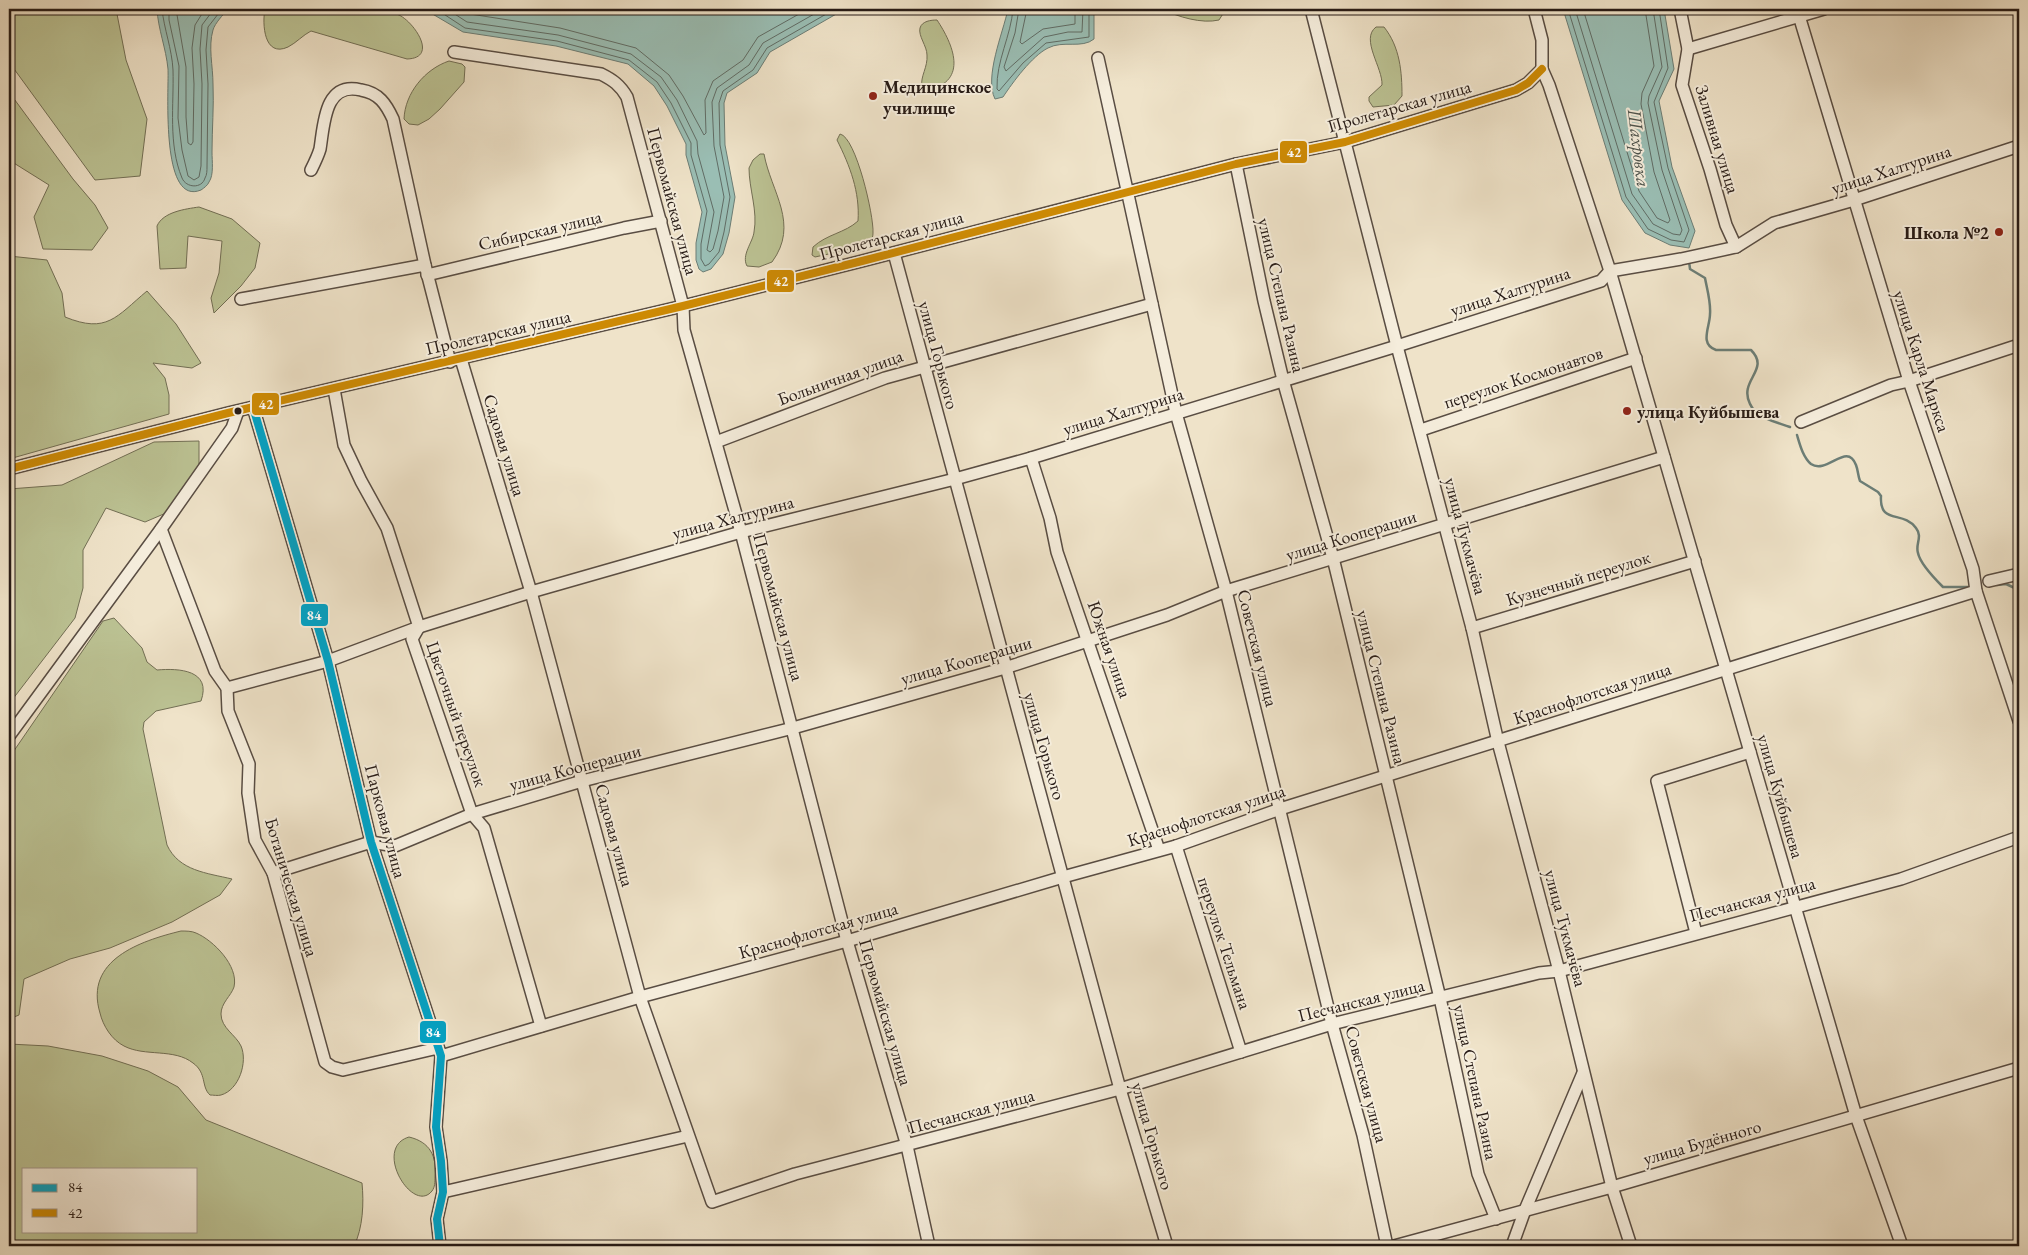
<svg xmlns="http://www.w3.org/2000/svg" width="2028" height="1255" font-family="'EB Garamond',serif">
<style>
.green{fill:#bcc394;stroke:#726f55;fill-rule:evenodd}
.water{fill:#9abeb4;stroke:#6c7d75}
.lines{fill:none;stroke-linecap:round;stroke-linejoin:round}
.shore{stroke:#606c65;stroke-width:1}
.stream{stroke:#6c7d75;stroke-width:2.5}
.minor-casing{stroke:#594d43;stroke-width:14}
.minor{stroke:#f5eddc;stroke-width:11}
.bus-1-casing{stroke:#f5eddc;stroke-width:11}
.bus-2-casing{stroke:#f5eddc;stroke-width:11}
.bus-1{stroke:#02a2c5;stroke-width:8}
.bus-2{stroke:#cd8a04;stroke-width:8}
.poi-dot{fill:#8f2418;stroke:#f5eddc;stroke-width:2}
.bus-dot{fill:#271b16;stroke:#f5eddc;stroke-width:2}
.labels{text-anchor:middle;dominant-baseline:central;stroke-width:4;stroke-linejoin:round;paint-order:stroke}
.poi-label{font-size:18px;font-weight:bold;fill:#271b16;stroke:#f5eddc;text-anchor:start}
.street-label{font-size:18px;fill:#271b16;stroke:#f5eddc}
.water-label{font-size:19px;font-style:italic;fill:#4f544d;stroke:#f5eddc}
.line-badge{stroke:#f5eddc;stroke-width:2}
.badge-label{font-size:14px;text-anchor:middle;font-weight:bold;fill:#fff}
</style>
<rect width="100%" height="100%" fill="#efe3c9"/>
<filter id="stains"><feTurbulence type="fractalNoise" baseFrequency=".004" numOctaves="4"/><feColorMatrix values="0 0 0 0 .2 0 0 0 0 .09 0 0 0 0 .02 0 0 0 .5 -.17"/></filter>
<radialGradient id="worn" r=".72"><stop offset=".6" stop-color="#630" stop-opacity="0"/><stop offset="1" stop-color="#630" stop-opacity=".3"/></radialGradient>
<g class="green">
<path d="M9 9H116L126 60 147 119 140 176 95 180 9 62Z"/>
<path d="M265 9C291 9 316 9 342 9 353 9 366 7 377 9 383 10 393 12 399 15 414 22 439 58 407 59L311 31C303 35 296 43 288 47 264 58 262 24 265 9Z"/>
<path d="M1162 9H1226L1219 20C1202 24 1178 17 1162 9Z"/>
<path d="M937 20C953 44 969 81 928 90L922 86C920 77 928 67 927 55 927 46 918 36 920 28 922 21 931 20 937 20Z"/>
<path d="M1376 27H1384C1400 47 1402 72 1402 96L1394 105 1373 107 1369 101V97L1382 85C1383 68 1360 39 1376 27Z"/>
<path d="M449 61 462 64 465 67 464 82 440 109 429 119 418 125 409 124 404 119C405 93 425 69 449 61Z"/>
<path d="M9 92 73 179 95 205 108 228 92 250 43 249 34 217 49 185 9 160Z"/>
<path d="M840 134C856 137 874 216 873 233 873 239 870 242 865 246L815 257 812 255 813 247C827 234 845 233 858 221 860 192 850 166 837 140Z"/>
<path d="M760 154H764C771 192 800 224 772 262L759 267 747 266C741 255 753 242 754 232 758 211 749 189 749 168L753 160Z"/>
<path d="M199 207 232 219 260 243 255 268 241 286 214 313 211 298 219 273 222 241 188 236 186 268 160 269 157 226C163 212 185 209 199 207Z"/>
<path d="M9 256 47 260 62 293 65 317C107 334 116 317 147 291L176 324 201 363 192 368 153 363 165 378 169 395V414L9 459Z"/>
<path d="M199 441V469L166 513 145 522 106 508 83 550V588L75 618 9 704V489L62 485 154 442Z"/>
<path d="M114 618 142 648 147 662 157 670C179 668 212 670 201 701L156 711 144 722 143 729 167 845C179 871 207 873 232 879L220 895 172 922 110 948 70 959 24 979 19 1015 9 1019V758L103 621Z"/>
<path d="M181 931C186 931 192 931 196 933 213 940 239 966 234 987 231 996 221 1003 221 1014 221 1028 236 1035 241 1046 248 1062 239 1090 221 1095 218 1096 213 1095 210 1095 201 1087 207 1073 193 1063 174 1048 145 1057 124 1046 112 1040 103 1026 100 1013 84 960 140 941 181 931Z"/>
<path d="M9 1044 48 1046 102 1056 148 1071 178 1087 206 1120 362 1183C364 1203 363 1228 354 1246H9ZM24 1169H196V1231H24Z"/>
<path d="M409 1137C430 1142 437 1156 435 1177 435 1182 435 1187 432 1191 413 1215 372 1148 409 1137Z"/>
</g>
<g class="water">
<path d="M157 9H228C223 15 215 23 213 30 208 47 213 66 213 84 214 106 212 129 212 152 212 161 214 175 209 182 208 185 204 188 201 190 160 207 169 89 168 69 166 48 158 29 157 9Z"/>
<path d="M424 9H845L770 52 757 73 727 93 724 103 725 145 735 197 729 233 723 254 711 269 703 272 699 269 696 260V243L702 212 686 155V144L667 106 654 86 628 64 556 46 463 32Z"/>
<path d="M1008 9H1094V39C1082 49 1063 40 1048 48 1032 56 1013 82 1003 97L995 99C984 77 1003 33 1008 9Z"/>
<path d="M1563 9H1664L1674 69 1659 101 1672 167 1695 231 1689 248 1670 245 1645 233 1622 200Z"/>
</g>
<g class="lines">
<g class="shore">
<path d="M162 9C164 29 172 49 173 70 174 105 168 144 182 178 186 188 202 189 205 178 207 175 207 170 207 167L208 84 206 50 208 27 222 9"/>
<path d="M169 9V20L179 66 178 118 182 150 188 176 194 180 199 177 201 166 202 84 200 49 202 25 214 9"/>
<path d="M176 9 186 67V117L188 143 191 145 193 142 194 84 192 48 195 25 205 9"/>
<path d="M436 9 465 28 557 41 629 60 657 82 671 103 691 143V155L707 211 701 244V259L705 266 709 264 719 252 724 232 730 197 720 145 719 103 723 91 753 70 767 48 835 9"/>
<path d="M447 9 467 22 558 35 631 54 661 77 677 100 697 141 698 154 714 212 707 250 710 252 713 249 718 231 724 197 714 146 712 102 717 88 749 65 763 43 823 9"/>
<path d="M461 9 470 14 560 28 636 48 669 75 683 96 704 135 706 133 705 100 713 81 743 60 758 37 808 9"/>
<path d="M1013 9C1011 36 996 61 997 89L999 91 1023 63 1046 43 1089 37V9"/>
<path d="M1019 9 1015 33 1004 67 1006 71 1044 37 1068 32H1082L1083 9"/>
<path d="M1027 9 1020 42 1022 44 1043 29 1075 24V9"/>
<path d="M1568 9 1626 197 1648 229 1671 240 1684 242 1689 230 1668 168 1654 102 1668 68 1659 9"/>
<path d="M1575 9 1632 194 1653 224 1673 234 1680 235 1682 230 1662 170 1648 103 1649 96 1662 67 1653 9"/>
<path d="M1583 9 1639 191 1657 218 1668 223 1670 220 1654 172 1641 104 1642 93 1654 66 1645 9"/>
</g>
<g class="stream">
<path d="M1689 261 1690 269 1705 278C1707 289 1711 302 1710 314 1710 327 1699 344 1716 350H1751C1771 370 1738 380 1750 404 1752 407 1753 411 1757 413 1765 420 1779 423 1790 427"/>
<path d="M1797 435C1800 445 1803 457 1811 464 1827 475 1847 441 1856 465 1858 470 1858 476 1860 481L1878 492 1881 496C1879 525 1903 510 1916 528 1923 537 1915 544 1918 553 1920 563 1936 580 1943 587H1968"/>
<path d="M1997 585 2006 584 2019 590"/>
</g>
<g class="minor-casing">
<g id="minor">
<path d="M1311 9 1397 346 1472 628 1498 742 1559 971 1612 1187 1631 1246"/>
<path d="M1534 9 1542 40V69L1549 85 1610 271 1856 1116 1902 1246"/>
<path d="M1680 9 1688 49 1682 85 1710 169 1726 225 1736 247"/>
<path d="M1797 9 1909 381 1973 569 1976 591 2019 721"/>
<path d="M1688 49 1824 9"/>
<path d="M454 52 601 74C613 80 620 85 627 97L683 306 684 330 741 532 847 941 907 1146 929 1246"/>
<path d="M1098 58 1176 413 1226 591 1332 1024 1363 1135 1387 1246"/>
<path d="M1236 164 1264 301 1283 380 1333 558 1440 998 1478 1174 1496 1219"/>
<path d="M311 170C314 164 318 156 320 149 324 125 324 81 361 90 379 93 386 104 393 119L425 265 450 362"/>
<path d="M894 253 1120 1089 1167 1246"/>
<path d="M427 275 624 228 661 221"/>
<path d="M241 299 425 265"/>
<path d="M461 359 531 592 640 997 712 1202 795 1174 1120 1089 1332 1024 1539 973 1559 971 1901 879 2019 837"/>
<path d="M334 389 344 445 361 481 387 528 419 627 412 639 472 814 484 828 541 1026"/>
<path d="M253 407 328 661 371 842 441 1056 436 1127 441 1161 443 1192 437 1219 440 1246"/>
<path d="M1801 422 1891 385 1909 381 2019 345"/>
<path d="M1421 430 1636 358"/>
<path d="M716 442 885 378 1152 304"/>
<path d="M1031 458 1050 518 1057 552 1159 850"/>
<path d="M9 469 228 413 683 306 862 261 1236 164 1345 142 1516 90 1528 83 1542 69"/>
<path d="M161 529 215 671 227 688 228 711 249 764 248 793 255 840 273 873 325 1062 332 1067 343 1070 438 1048"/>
<path d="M1989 581 2019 574"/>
<path d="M1472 628 1695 561"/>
<path d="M227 688 328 661 419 627 531 592 741 532 955 479 1031 458 1397 346 1601 281 1610 271 1681 259 1736 247 1774 223 1854 200 2019 146"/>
<path d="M9 736 161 529 232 428 238 411"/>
<path d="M1176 846 1241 1052"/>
<path d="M273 873 371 842 395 846 472 814 582 781 793 728 1005 668 1167 615 1226 591 1664 457"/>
<path d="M1696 933 1657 781 1750 752"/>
<path d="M441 1056 640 997 847 941 1063 877 1176 846 1280 809 1976 591"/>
<path d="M443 1192 688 1136"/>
<path d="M1394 1246 1612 1187 2019 1068"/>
<path d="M1512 1246 1525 1210 1583 1073"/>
</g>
</g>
<use href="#minor" class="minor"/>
<g class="bus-1-casing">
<path id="bus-1" d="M253 407 328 661 371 842 441 1056 436 1127 441 1161 443 1192 437 1219 440 1246"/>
</g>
<g class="bus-2-casing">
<path id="bus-2" d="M9 469 228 413 683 306 862 261 1236 164 1345 142 1516 90 1528 83 1542 69"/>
</g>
<use href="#bus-1" class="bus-1"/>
<use href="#bus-2" class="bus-2"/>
</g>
<g class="poi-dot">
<circle cx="873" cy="96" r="5"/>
<circle cx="1999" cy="232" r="5"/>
<circle cx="1627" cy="411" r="5"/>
</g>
<circle class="bus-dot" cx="238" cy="411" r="4.5"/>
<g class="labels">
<g class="poi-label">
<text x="883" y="86">Медицинское<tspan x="883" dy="21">училище</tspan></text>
<text x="1989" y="232" text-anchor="end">Школа №2</text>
<text x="1637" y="411">улица Куйбышева</text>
</g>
<g class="street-label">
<text transform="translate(1399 106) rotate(-16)">Пролетарская улица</text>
<text transform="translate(1718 139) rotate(73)">Заливная улица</text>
<text transform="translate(1891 169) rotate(-18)">улица Халтурина</text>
<text transform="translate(673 201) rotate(75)">Первомайская улица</text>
<text transform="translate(540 230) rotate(-13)">Сибирская улица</text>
<text transform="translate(891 235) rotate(-15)">Пролетарская улица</text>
<text transform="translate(1510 291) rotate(-18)">улица Халтурина</text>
<text transform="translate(1282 295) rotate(77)">улица Степана Разина</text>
<text transform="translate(498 332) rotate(-13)">Пролетарская улица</text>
<text transform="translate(939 355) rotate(75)">улица Горького</text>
<text transform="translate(1922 361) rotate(72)">улица Карла Маркса</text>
<text transform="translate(840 377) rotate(-20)">Больничная улица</text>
<text transform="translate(1523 377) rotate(-18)">переулок Космонавтов</text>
<text transform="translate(1123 411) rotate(-17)">улица Халтурина</text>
<text transform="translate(505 445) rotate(73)">Садовая улица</text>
<text transform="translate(733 517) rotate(-15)">улица Халтурина</text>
<text transform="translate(1351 535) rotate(-17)">улица Кооперации</text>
<text transform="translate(1466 536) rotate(75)">улица Тукмачёва</text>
<text transform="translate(1578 578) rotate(-17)">Кузнечный переулок</text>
<text transform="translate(779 607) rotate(75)">Первомайская улица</text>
<text transform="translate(1258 648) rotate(76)">Советская улица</text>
<text transform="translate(1110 649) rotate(71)">Южная улица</text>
<text transform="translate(966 660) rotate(-16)">улица Кооперации</text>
<text transform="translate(1382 687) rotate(76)">улица Степана Разина</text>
<text transform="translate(1592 693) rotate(-18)">Краснофлотская улица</text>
<text transform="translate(457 714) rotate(71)">Цветочный переулок</text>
<text transform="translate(1045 746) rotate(74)">улица Горького</text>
<text transform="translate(575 767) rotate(-15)">улица Кооперации</text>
<text transform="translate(1781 796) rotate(74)">улица Куйбышева</text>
<text transform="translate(1206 815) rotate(-18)">Краснофлотская улица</text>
<text transform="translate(386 821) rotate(75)">Парковая улица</text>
<text transform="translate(615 835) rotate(75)">Садовая улица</text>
<text transform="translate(292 887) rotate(73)">Ботаническая улица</text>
<text transform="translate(1752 899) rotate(-15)">Песчанская улица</text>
<text transform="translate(1566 928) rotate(75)">улица Тукмачёва</text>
<text transform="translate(818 930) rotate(-16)">Краснофлотская улица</text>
<text transform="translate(1225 943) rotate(72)">переулок Тельмана</text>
<text transform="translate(1361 1000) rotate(-14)">Песчанская улица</text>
<text transform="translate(886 1012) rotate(74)">Первомайская улица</text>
<text transform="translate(1476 1082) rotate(78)">улица Степана Разина</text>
<text transform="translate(1367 1084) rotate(75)">Советская улица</text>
<text transform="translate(971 1111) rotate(-15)">Песчанская улица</text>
<text transform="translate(1153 1136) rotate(74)">улица Горького</text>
<text transform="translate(1702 1142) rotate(-16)">улица Будённого</text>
</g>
<g class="water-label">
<text transform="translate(1639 148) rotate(83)">Шахровка</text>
</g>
</g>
<g class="line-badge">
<rect x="1279" y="140" width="29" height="24" rx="5" fill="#cd8a04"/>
<rect x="766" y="269" width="29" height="24" rx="5" fill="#cd8a04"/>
<rect x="251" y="392" width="29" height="24" rx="5" fill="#cd8a04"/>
<rect x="300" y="603" width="29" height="24" rx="5" fill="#02a2c5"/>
<rect x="419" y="1020" width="28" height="24" rx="5" fill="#02a2c5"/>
</g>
<g class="badge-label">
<text x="1294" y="157">42</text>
<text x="781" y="286">42</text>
<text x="266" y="409">42</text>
<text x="314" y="620">84</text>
<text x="433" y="1037">84</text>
</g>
<rect width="2028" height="1255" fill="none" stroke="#efe3c9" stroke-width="30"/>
<rect x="10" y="10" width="2008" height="1235" fill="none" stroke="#271b16" stroke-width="2.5"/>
<rect x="15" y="15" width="1998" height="1225" fill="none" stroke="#271b16"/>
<rect x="22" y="1168" width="175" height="65" fill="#f5eddc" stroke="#a3998d"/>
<rect x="32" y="1184" width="25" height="8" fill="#02a2c5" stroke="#a3998d"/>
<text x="68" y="1192" font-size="15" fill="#271b16">84</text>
<rect x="32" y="1209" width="25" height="8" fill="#cd8a04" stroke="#a3998d"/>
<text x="68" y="1218" font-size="15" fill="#271b16">42</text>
<rect width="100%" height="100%" filter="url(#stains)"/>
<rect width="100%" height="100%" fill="url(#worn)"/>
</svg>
